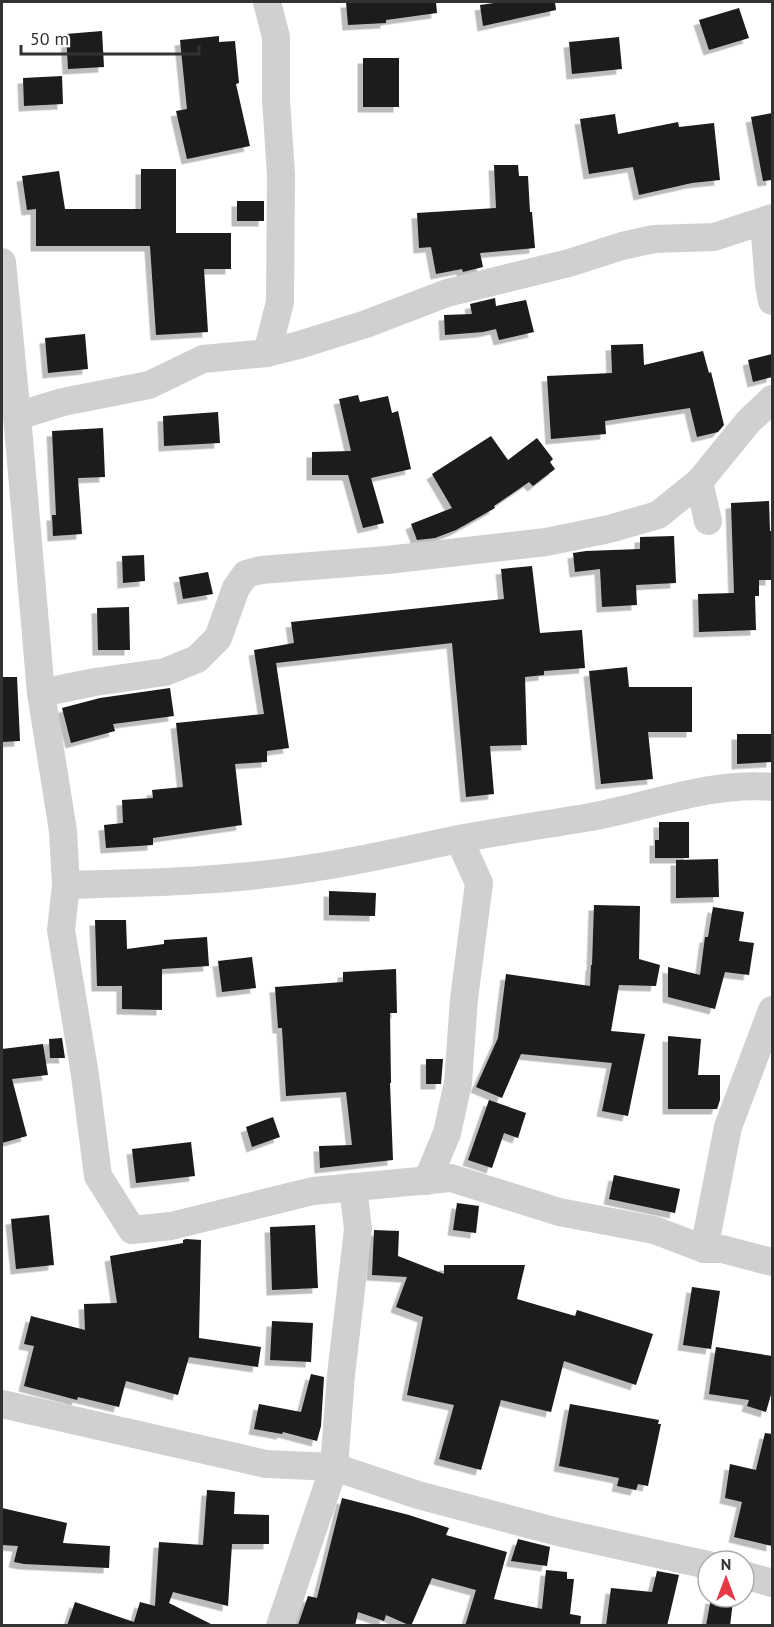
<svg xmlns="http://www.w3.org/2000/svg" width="774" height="1627" font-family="'PT Sans',sans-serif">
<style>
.building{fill:#1a1a1a;filter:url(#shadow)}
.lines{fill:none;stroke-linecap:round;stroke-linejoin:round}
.minor{stroke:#d0d0d0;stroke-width:28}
</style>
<defs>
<filter id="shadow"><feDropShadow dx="-5.5" dy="5.5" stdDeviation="0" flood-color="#0004"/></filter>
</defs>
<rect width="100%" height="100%" fill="#fff"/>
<g class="building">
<path d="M346 2H436L437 13 386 20V23L348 25Z"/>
<path d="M501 2H555L556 10 483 26 480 5Z"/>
<path d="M739 8 749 38 709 50 699 20Z"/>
<path d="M102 31 104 67 68 69 66 34Z"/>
<path d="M219 36V42L235 41 239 83 236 84 250 146 187 159 176 111 187 109 180 40Z"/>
<path d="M619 37 622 69 572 74 569 42Z"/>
<rect x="363" y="58" width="36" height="49"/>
<path d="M62 76 63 104 24 106 23 78Z"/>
<path d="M772 113V180L763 181 751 117Z"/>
<path d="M615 114 618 134 678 122 679 127 714 123 720 180 692 183 639 195 633 167 589 174 580 119Z"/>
<path d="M494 165H518L519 176H528L530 212H532L535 248 480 253 483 267 463 272 462 269 436 274 431 247 419 248 417 213 496 208Z"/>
<path d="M141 169H176V233H231V269H204L208 332 156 335 150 246H36V209L27 210 22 176 59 171 65 209H141Z"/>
<rect x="237" y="201" width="27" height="20"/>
<path d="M495 298 496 306 526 300 534 332 499 340 496 329 483 332 445 335 444 315 472 314 470 304Z"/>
<path d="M85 334 88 369 48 373 45 338Z"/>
<path d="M643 344 644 365 703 351 709 373 711 372 724 425 718 432 697 437 690 408 605 421 606 434 551 439 547 376 612 373 611 345Z"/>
<path d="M772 354V377L753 382 748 360Z"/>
<path d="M358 395 360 402 388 396 392 413 398 411 411 469 371 478 384 523 363 528 348 475H312V452L351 451 339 399Z"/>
<path d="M218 412 220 443 164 446 163 416Z"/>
<path d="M103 428 105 477 78 478 82 534 53 536 52 515H56L52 431Z"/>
<path d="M491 436 508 460 537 438 553 459 550 462 555 469 533 486 529 482 494 506 495 508 456 530 435 538 417 540 411 524 452 508 432 474Z"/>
<path d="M769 501 770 531H772L771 580H759V596H755L756 630 699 632 698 594 734 593 731 503Z"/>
<path d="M674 536 676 583 636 585 637 605 602 607 600 569 575 572 573 553 586 551 640 549V537Z"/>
<path d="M144 555 145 581 123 583 122 556Z"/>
<path d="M532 566 540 633 582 630 585 668 544 671V675L525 677 527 745 490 746 494 794 466 797 452 643 276 663 289 748 267 751V762L235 764 242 825 153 838V845L106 848 104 825 123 823 122 800 153 798 152 790 183 787 176 723 264 714 254 650 294 643 291 622 504 599 501 569Z"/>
<path d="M208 572 213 594 183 599 179 577Z"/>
<path d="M129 607 130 650H98L97 608Z"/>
<path d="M627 667 629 687H692V732H648L653 779 601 784 589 671Z"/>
<path d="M2 677H17L20 741 2 742Z"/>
<path d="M170 688 174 716 113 724 115 731 71 743 62 708 100 698Z"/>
<path d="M737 734H772V762L737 764Z"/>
<path d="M659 822H689V858H655V840H659Z"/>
<path d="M718 859 719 897 676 898V860Z"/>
<path d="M329 891 376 893 375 916 329 915Z"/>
<path d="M594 905 640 906 639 959 660 965 656 986 619 985 611 1031 645 1034 628 1116 602 1111 612 1063 521 1054 502 1098 476 1087 498 1038 506 974 590 986 591 965H592Z"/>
<path d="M713 907 744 912 739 941 754 943 749 975 725 972 715 1009 668 997V967L700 975 705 937H708Z"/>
<path d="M95 920H126L127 949 164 944V940L207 937 209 966 162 969V1010L122 1009V986H97Z"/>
<path d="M252 957 256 988 222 992 218 961Z"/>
<path d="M396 969 397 1013H390L391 1083H390L393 1160 320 1168 319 1146 352 1145 346 1092 286 1096 282 1028H278L275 987 343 982V972Z"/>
<path d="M668 1036 701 1039 698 1075H720V1100L717 1109H668Z"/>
<path d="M62 1038 65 1058H50L49 1039Z"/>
<path d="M43 1044 48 1075 12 1079 27 1136 2 1143V1049Z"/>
<path d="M426 1059H443L441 1084H426Z"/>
<path d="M489 1100 526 1113 518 1138 504 1133 492 1168 468 1160Z"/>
<path d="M273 1117 280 1137 252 1147 246 1127Z"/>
<path d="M191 1142 195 1176 136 1183 132 1149Z"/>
<path d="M614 1175 680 1189 675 1213 609 1199Z"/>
<path d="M457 1203 479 1206 476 1233 453 1230Z"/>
<path d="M49 1215 54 1265 16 1269 11 1219Z"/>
<path d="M315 1225 318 1288 272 1290 270 1227Z"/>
<path d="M374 1230 399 1231 398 1256 444 1274V1265H525L517 1299 575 1316 577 1310 653 1334 636 1385 564 1361 551 1412 501 1400 481 1470 439 1459 454 1405 407 1395 423 1317 396 1307 407 1277 372 1275Z"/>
<path d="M186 1239 201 1240 199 1338 261 1347 258 1367 189 1357 178 1395 126 1381 119 1407 78 1397 77 1400 24 1386 34 1346 24 1344 31 1316 85 1330 84 1304 117 1303 110 1256 183 1243V1240Z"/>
<path d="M692 1287 720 1291 711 1349 683 1345Z"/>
<path d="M272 1321 313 1323 311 1362 270 1360Z"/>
<path d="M716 1347 772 1356V1391L766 1412 747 1406 749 1400 709 1394Z"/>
<path d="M311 1374 324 1377 321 1426 317 1441 283 1432 282 1434 254 1429 259 1404 301 1412Z"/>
<path d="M570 1404 659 1420 658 1424H661L648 1486 638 1484 636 1490 617 1486 619 1478 559 1466Z"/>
<path d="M765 1433 772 1434V1546L734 1537 742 1502 725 1498 730 1464 756 1470Z"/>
<path d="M207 1490 235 1492 234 1514 269 1515V1544H232L228 1606 173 1592 169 1603 215 1626H67L75 1602 134 1622 140 1602 155 1606 159 1542 203 1545Z"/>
<path d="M342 1498 409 1515 449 1528 446 1535 507 1552 494 1599 542 1609 546 1570 567 1572V1579H574L570 1614 581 1616 580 1626H465L476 1590 432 1578 411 1626 386 1615 384 1621 358 1612 355 1626 298 1625 308 1596 317 1598Z"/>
<path d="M2 1508 67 1523 63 1543 110 1546 109 1568 24 1564 14 1562 18 1546 2 1545Z"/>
<path d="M518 1539 550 1547 547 1566 511 1561Z"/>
<path d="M657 1571 679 1575 667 1626H606L611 1588 652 1592Z"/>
<path d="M711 1598 733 1601 730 1626H706Z"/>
</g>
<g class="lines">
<g class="minor">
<path d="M267 2 276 37V99L281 175 280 302 267 353"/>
<path d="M764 222 769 285 772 301"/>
<path d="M2 262 17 416 41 693 63 831 66 885 61 930 85 1075 98 1176 132 1230 171 1226 313 1191 451 1178 559 1212 654 1230 704 1249H722L772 1262"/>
<path d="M17 416 63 402 149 385 203 359 267 353 299 345 366 324 447 293 569 263 622 246 654 239 714 237 772 218"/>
<path d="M699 482 708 521"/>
<path d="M41 693 95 682 165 672 197 659 218 638 236 588 246 574 261 570 387 560 546 542 609 529 658 515 699 482 748 422 772 399"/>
<path d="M66 885C148 883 231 881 312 868 361 861 410 849 459 839 501 831 543 825 585 818 646 808 710 781 772 787"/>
<path d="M427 1181 447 1133 458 1083 464 999 479 883 459 839"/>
<path d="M704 1249 728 1127 772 1010"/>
<path d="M2 1404 266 1464 334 1467 418 1495 558 1532 708 1565"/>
<path d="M744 1575 772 1583"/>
<path d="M280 1626 334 1467 341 1375 358 1229 353 1187"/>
</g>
</g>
<rect width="774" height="1627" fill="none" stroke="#333333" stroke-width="6"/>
<g transform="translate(726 1579)"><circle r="28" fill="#ffffff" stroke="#adadad" stroke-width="1.5"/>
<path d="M0-4.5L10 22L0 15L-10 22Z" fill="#e63946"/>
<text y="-9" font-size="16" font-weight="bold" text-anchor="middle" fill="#333333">N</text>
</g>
<path d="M21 45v9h178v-9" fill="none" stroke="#333333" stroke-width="3"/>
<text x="30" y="45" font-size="18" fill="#333333" stroke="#ffffff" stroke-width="4.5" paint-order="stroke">50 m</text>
</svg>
